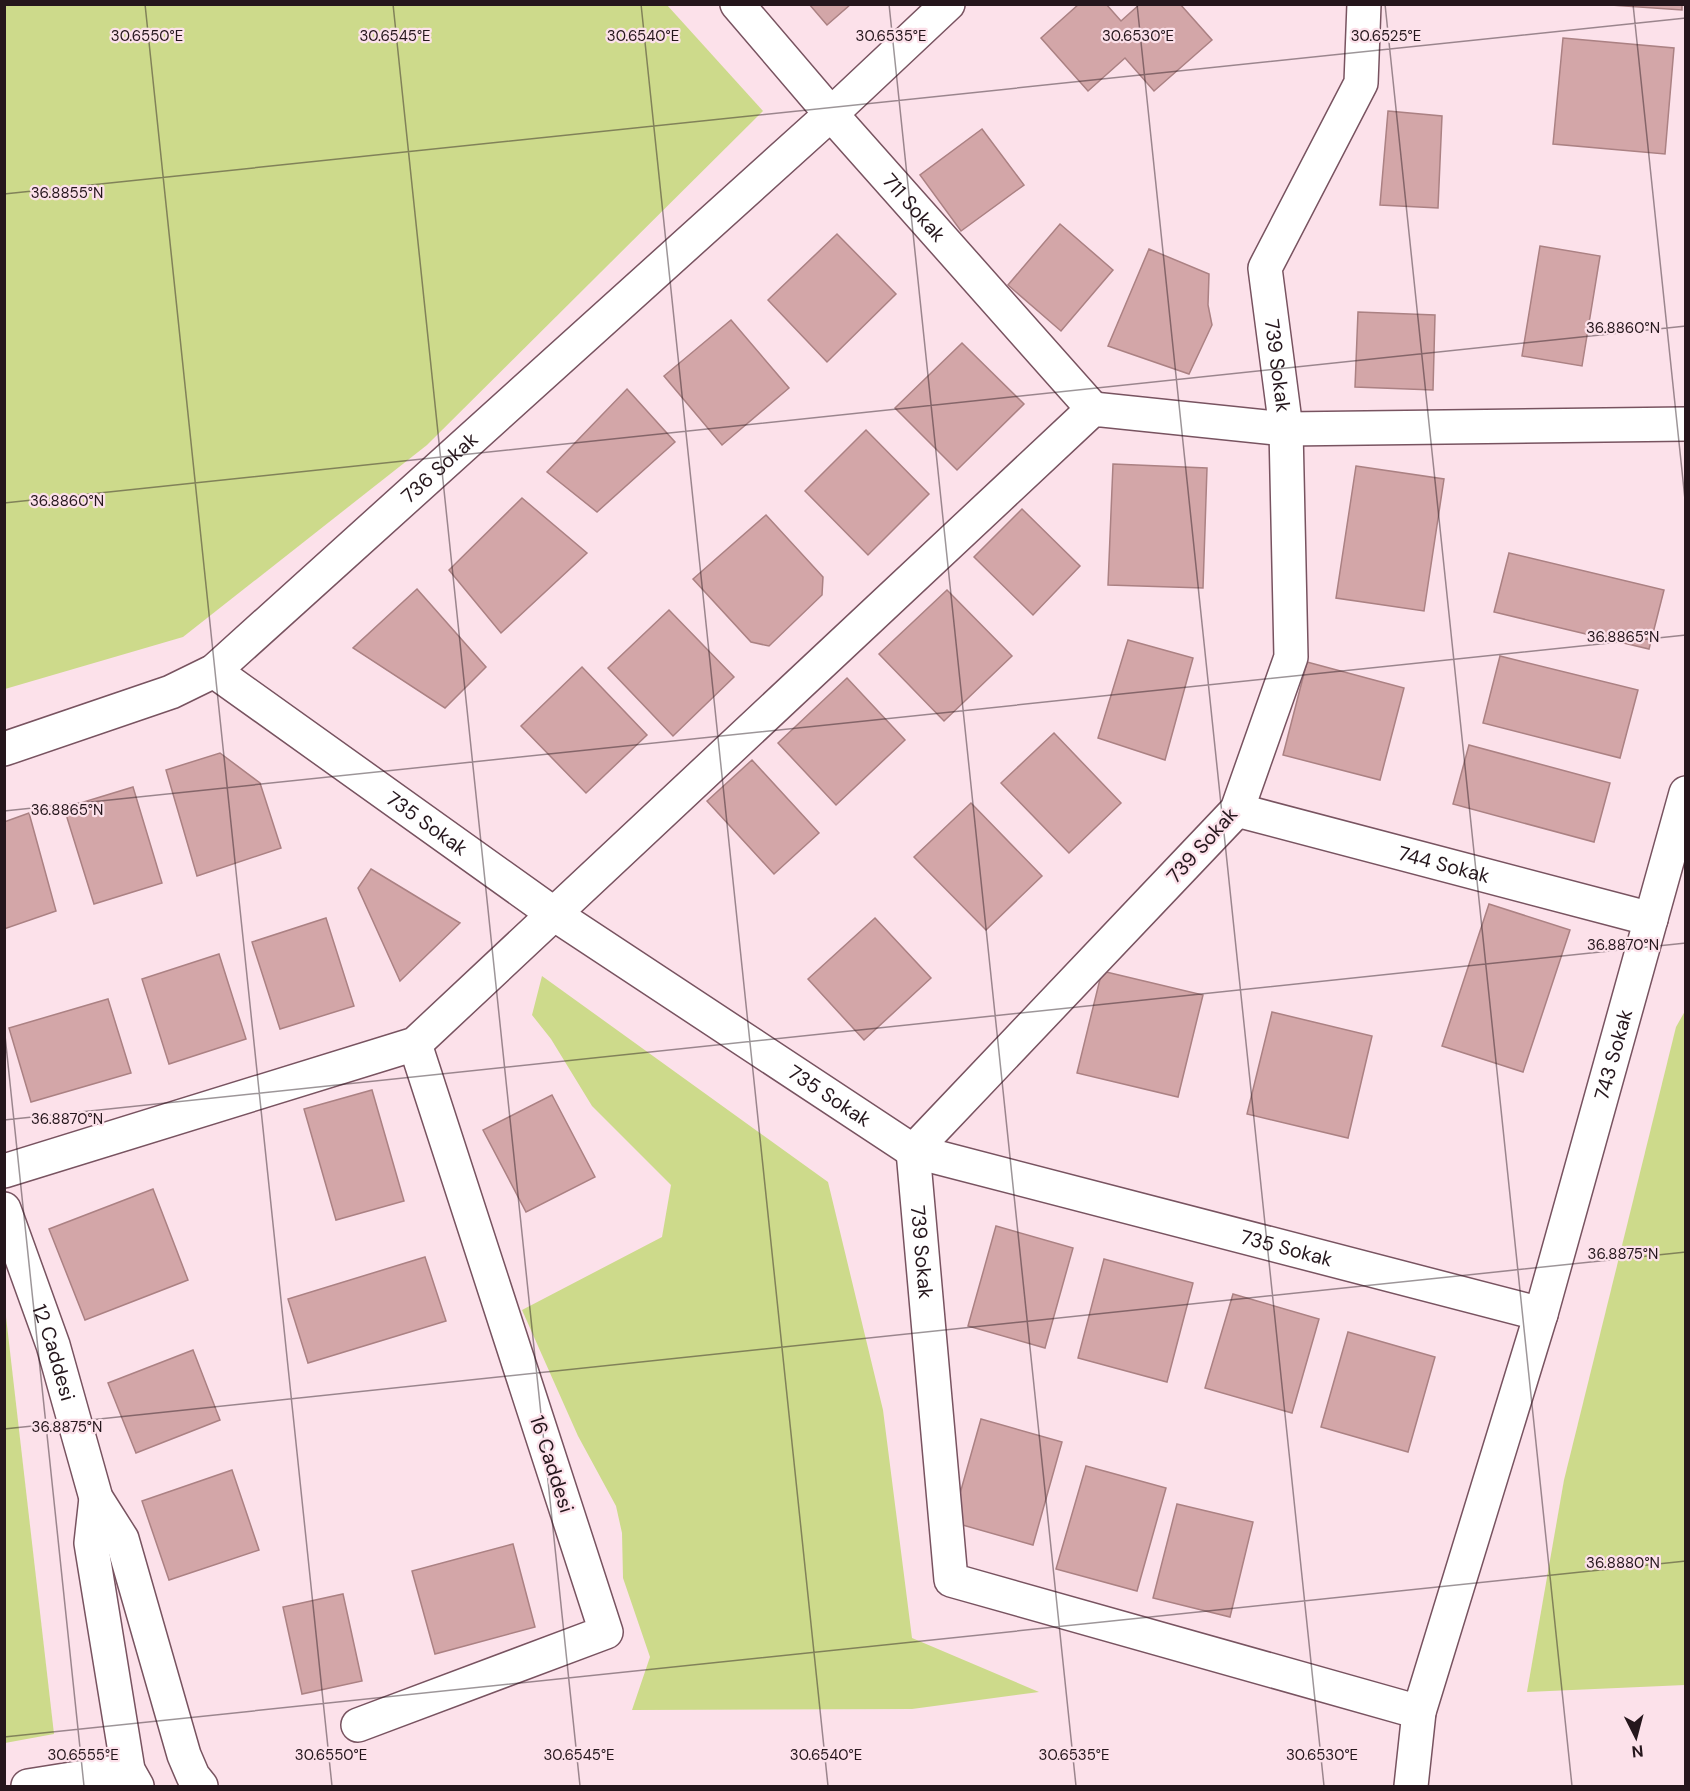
<svg xmlns="http://www.w3.org/2000/svg" width="1690" height="1791" font-family="'DM Sans',sans-serif">
<style>
.green{fill:#cdda8b}
.building{fill:#d3a6a8;stroke:#ab8183;stroke-width:1.5}
.lines{fill:none;stroke-linecap:round;stroke-linejoin:round}
.minor-casing{stroke:#785360;stroke-width:36}
.minor{stroke:#fff;stroke-width:33}
.ticks{fill:none;stroke:#25161c;stroke-width:1.5;stroke-opacity:0.45}
.labels{text-anchor:middle;dominant-baseline:central;stroke-width:4.5;stroke-linejoin:round;paint-order:stroke}
.street-label{font-size:20px;fill:#25161c;stroke:#fce1ea}
.ticks-label{font-size:15px;text-anchor:middle;fill:#25161c;stroke:#fce1ea;stroke-width:4.5;stroke-linejoin:round;paint-order:stroke}
</style>
<rect width="100%" height="100%" fill="#fce1ea"/>
<g class="green">
<path d="M5 4 667 5 763 111 427 445 183 637 5 689Z"/>
<path d="M542 976 828 1182 883 1410 912 1638 1039 1692 912 1709 632 1710 650 1657 623 1578 622 1533 616 1506 578 1436 522 1310 662 1237 671 1185 592 1106 551 1039 532 1015Z"/>
<path d="M1685 1011V1685L1527 1692 1564 1480 1676 1027Z"/>
<path d="M5 1308 54 1734 5 1743H4Z"/>
</g>
<g class="building">
<path d="M809 4H851L827 25Z"/>
<path d="M1079 4H1106L1121 21 1140 4H1180L1212 40 1154 91 1125 58 1088 91 1041 38Z"/>
<path d="M1596 4H1682V10Z"/>
<path d="M1563 38 1674 48 1665 154 1553 144Z"/>
<path d="M1388 111 1442 116 1438 208 1380 205Z"/>
<path d="M982 129 1024 185 961 231 920 175Z"/>
<path d="M1060 224 1113 270 1061 331 1008 285Z"/>
<path d="M837 234 896 294 827 362 768 300Z"/>
<path d="M1540 246 1600 256 1582 366 1522 356Z"/>
<path d="M1149 249 1209 274 1208 305 1212 325 1189 374 1108 346Z"/>
<path d="M1358 312 1435 315 1433 390 1355 387Z"/>
<path d="M731 320 789 388 722 445 664 376Z"/>
<path d="M962 343 1024 404 957 470 895 408Z"/>
<path d="M627 389 675 442 597 512 547 472Z"/>
<path d="M866 430 929 494 868 555 805 491Z"/>
<path d="M1113 464 1207 468 1203 588 1108 585Z"/>
<path d="M1356 466 1444 479 1424 611 1336 598Z"/>
<path d="M522 498 587 553 501 633 449 570Z"/>
<path d="M1022 509 1080 566 1033 615 974 557Z"/>
<path d="M766 515 823 577 822 595 769 646 751 642 693 579Z"/>
<path d="M1509 553 1664 590 1649 649 1494 612Z"/>
<path d="M417 589 486 667 445 708 353 648Z"/>
<path d="M947 590 1012 656 944 721 879 654Z"/>
<path d="M669 610 734 677 673 736 608 668Z"/>
<path d="M1128 640 1193 658 1165 760 1098 738Z"/>
<path d="M1500 656 1638 690 1620 758 1483 723Z"/>
<path d="M1307 662 1404 688 1380 780 1283 755Z"/>
<path d="M582 667 647 735 586 793 521 726Z"/>
<path d="M847 678 905 740 836 805 778 743Z"/>
<path d="M1054 733 1121 803 1069 853 1001 783Z"/>
<path d="M1469 745 1610 783 1594 842 1453 804Z"/>
<path d="M220 753 260 783 281 848 197 876 166 770Z"/>
<path d="M752 760 819 833 774 874 707 801Z"/>
<path d="M133 787 162 883 94 904 64 808Z"/>
<path d="M971 803 1042 876 986 930 914 857Z"/>
<path d="M29 813 56 911 4 929V822Z"/>
<path d="M371 869 460 923 400 981 358 888Z"/>
<path d="M1489 904 1570 930 1523 1072 1442 1046Z"/>
<path d="M326 918 354 1006 280 1029 252 942Z"/>
<path d="M875 918 931 978 864 1040 808 979Z"/>
<path d="M219 954 246 1039 169 1064 142 979Z"/>
<path d="M1102 971 1203 995 1178 1097 1077 1073Z"/>
<path d="M108 999 131 1073 31 1102 9 1028Z"/>
<path d="M1272 1012 1372 1036 1348 1138 1247 1114Z"/>
<path d="M372 1090 404 1201 336 1220 304 1109Z"/>
<path d="M552 1095 595 1177 526 1212 483 1130Z"/>
<path d="M153 1189 188 1280 85 1320 49 1229Z"/>
<path d="M996 1226 1073 1248 1045 1348 968 1326Z"/>
<path d="M425 1257 446 1321 308 1363 288 1299Z"/>
<path d="M1104 1259 1193 1283 1167 1382 1078 1358Z"/>
<path d="M1233 1294 1319 1319 1292 1413 1205 1388Z"/>
<path d="M1348 1332 1435 1357 1408 1452 1321 1427Z"/>
<path d="M193 1350 220 1420 136 1453 108 1383Z"/>
<path d="M981 1419 1062 1442 1033 1545 952 1522Z"/>
<path d="M1086 1466 1166 1488 1137 1591 1056 1569Z"/>
<path d="M232 1470 259 1550 169 1580 142 1501Z"/>
<path d="M1177 1504 1253 1522 1230 1617 1153 1598Z"/>
<path d="M513 1544 535 1627 435 1654 412 1571Z"/>
<path d="M343 1594 362 1681 302 1694 283 1607Z"/>
</g>
<g class="lines">
<g class="minor-casing">
<g id="minor">
<path id="s1" d="M737 4 831 114 1093 409"/>
<path id="s2" d="M1364 4 1361 83 1265 268 1286 429 1291 657 1237 810 913 1151 951 1580 1419 1712"/>
<path id="s3" d="M214 671 554 914 913 1151 1541 1314"/>
<path id="s4" d="M4 749 171 692 214 671 831 114 948 4"/>
<path id="s5" d="M1237 810 1651 919"/>
<path d="M4 1171 415 1044 1093 409 1286 429 1686 424"/>
<path id="s6" d="M4 1209 53 1345 96 1498 122 1539 184 1755 193 1776 201 1786"/>
<path d="M96 1498 91 1543 128 1770 137 1786"/>
<path d="M358 1725 606 1632 415 1044"/>
<path d="M28 1786 128 1770"/>
<path id="s7" d="M1411 1786 1419 1712 1541 1314 1686 793"/>
</g>
</g>
<use href="#minor" class="minor"/>
</g>
<path class="ticks" d="M145 4 332 1786M393 4 580 1786M641 4 828 1786M889 4 1076 1786M1137 4 1324 1786M1385 4 1572 1786M1633 4 1686 509M4 194 1686 18M4 503 1686 326M4 811 1686 635M4 1026 84 1786M4 1120 1686 943M4 1429 1686 1252M4 1737 1686 1561"/>
<g class="labels">
<g class="street-label">
<text stroke="none"><textPath href="#s1" startOffset="270">711 Sokak</textPath></text>
<text stroke="none"><textPath href="#s2" startOffset="386">739 Sokak</textPath></text>
<text stroke="none"><textPath href="#s4" startOffset="528">736 Sokak</textPath></text>
<text stroke="none"><textPath href="#s3" startOffset="262">735 Sokak</textPath></text>
<text transform="translate(1202 845) rotate(-48)">739 Sokak</text>
<text stroke="none"><textPath href="#s5" startOffset="214">744 Sokak</textPath></text>
<text stroke="none"><textPath href="#s7" startOffset="760">743 Sokak</textPath></text>
<text stroke="none"><textPath href="#s3" startOffset="748">735 Sokak</textPath></text>
<text stroke="none"><textPath href="#s3" startOffset="1234">735 Sokak</textPath></text>
<text stroke="none"><textPath href="#s2" startOffset="1412">739 Sokak</textPath></text>
<text stroke="none"><textPath href="#s6" startOffset="152">12 Caddesi</textPath></text>
<text transform="translate(552 1464) rotate(72)">16 Caddesi</text>
</g>
</g>
<g class="ticks-label">
<text x="147" y="41">30.6550°E</text>
<text x="395" y="41">30.6545°E</text>
<text x="643" y="41">30.6540°E</text>
<text x="891" y="41">30.6535°E</text>
<text x="1138" y="41">30.6530°E</text>
<text x="1386" y="41">30.6525°E</text>
<text x="67" y="198">36.8855°N</text>
<text x="1623" y="333">36.8860°N</text>
<text x="67" y="506">36.8860°N</text>
<text x="1623" y="642">36.8865°N</text>
<text x="67" y="815">36.8865°N</text>
<text x="1623" y="950">36.8870°N</text>
<text x="67" y="1124">36.8870°N</text>
<text x="1623" y="1259">36.8875°N</text>
<text x="67" y="1432">36.8875°N</text>
<text x="1623" y="1568">36.8880°N</text>
<text x="83" y="1760">30.6555°E</text>
<text x="331" y="1760">30.6550°E</text>
<text x="579" y="1760">30.6545°E</text>
<text x="826" y="1760">30.6540°E</text>
<text x="1074" y="1760">30.6535°E</text>
<text x="1322" y="1760">30.6530°E</text>
</g>
<rect width="1690" height="1791" fill="none" stroke="#25161c" stroke-width="12"/>
<g transform="translate(1636 1737) rotate(174)" stroke="#fce1ea" stroke-width="4.5" paint-order="stroke">
<path d="M0-4.5L10 22L0 15L-10 22Z" fill="#25161c"/>
<text y="-9" font-size="16" font-weight="bold" text-anchor="middle" fill="#25161c">N</text>
</g>
</svg>
